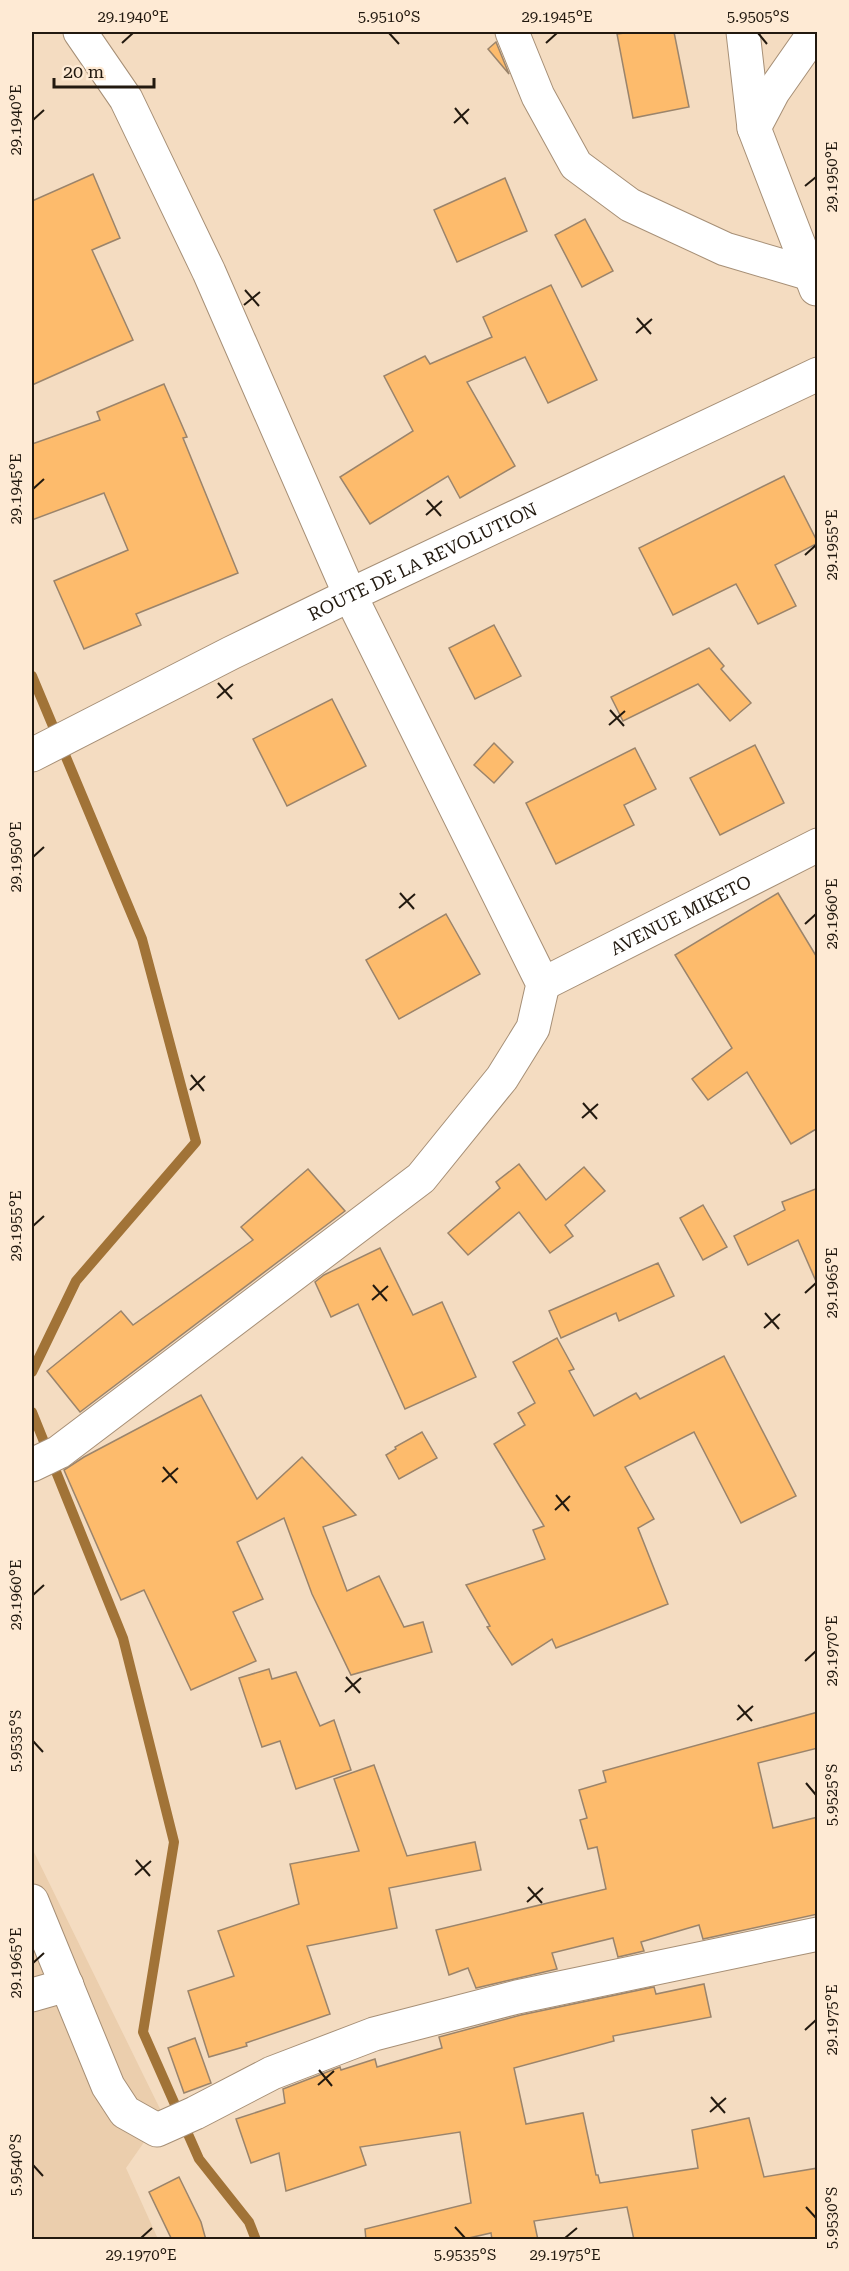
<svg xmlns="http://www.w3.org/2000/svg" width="849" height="2271" font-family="'Roboto Serif',serif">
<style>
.built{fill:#ebcead}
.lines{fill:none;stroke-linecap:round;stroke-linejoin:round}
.stream{stroke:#a17337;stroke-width:10}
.building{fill:#fdbb6c;stroke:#9b846b;stroke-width:1.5}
.street-casing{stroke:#a68f76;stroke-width:35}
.street{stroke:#fff;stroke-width:33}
.ticks{fill:none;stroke:#22190f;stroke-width:2}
.labels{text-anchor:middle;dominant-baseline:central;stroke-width:4.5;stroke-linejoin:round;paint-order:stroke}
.street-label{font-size:18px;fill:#22190f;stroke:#feead4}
.neatline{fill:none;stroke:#22190f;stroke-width:2}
.ticks-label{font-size:15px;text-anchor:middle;fill:#22190f}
</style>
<rect width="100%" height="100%" fill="#f4dcc1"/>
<path class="built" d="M32 1848 163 2115 126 2168 158 2239H32Z"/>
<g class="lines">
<g class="stream">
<path d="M32 676 142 939 196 1142 76 1281 32 1372"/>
<path d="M32 1412 123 1638 174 1842 143 2032 199 2159 249 2222 256 2240"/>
</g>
</g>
<g class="building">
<path d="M632 32H674L689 107 633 118 617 34Z"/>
<path d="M496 42 509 74 488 49Z"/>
<path d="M93 174 120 238 92 250 133 340 32 385V201Z"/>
<path d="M505 178 527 231 457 262 434 210Z"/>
<path d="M585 219 613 271 582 287 555 235Z"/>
<path d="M551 285 597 380 548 403 525 357 467 382 515 466 460 498 448 476 370 524 340 477 413 431 384 376 425 356 430 364 492 337 483 317Z"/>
<path d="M164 384 187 437 183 438 238 573 136 614 141 625 84 649 54 581 128 550 104 493 32 520V444L100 420 97 412Z"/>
<path d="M784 476 818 543 775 565 796 606 758 624 736 584 673 615 639 548Z"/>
<path d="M494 625 521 676 475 699 449 648Z"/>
<path d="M709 648 724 666 721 669 751 703 730 721 698 684 623 721 611 697Z"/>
<path d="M332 699 366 766 287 806 253 739Z"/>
<path d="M494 743 513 762 494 783 474 765Z"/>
<path d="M755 745 784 803 720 835 690 778Z"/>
<path d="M635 748 656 789 624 805 634 825 556 864 526 803Z"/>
<path d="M778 893 818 959V1128L791 1144 747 1072 708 1100 692 1079 732 1048 675 955Z"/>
<path d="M446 914 480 974 399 1019 366 960Z"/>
<path d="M519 1164 546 1200 584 1167 605 1191 565 1225 573 1236 550 1253 519 1212 468 1255 448 1233 500 1188 496 1182Z"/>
<path d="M308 1169 345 1211 80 1412 47 1371 121 1311 133 1325 253 1240 241 1227Z"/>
<path d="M818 1188V1286L798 1240 748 1265 734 1236 785 1210 782 1202Z"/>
<path d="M703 1205 727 1247 703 1260 680 1218Z"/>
<path d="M380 1248 413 1315 442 1302 476 1377 405 1409 358 1304 331 1317 315 1282 324 1275Z"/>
<path d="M658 1263 674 1296 619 1321 616 1313 561 1338 549 1311Z"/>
<path d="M557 1338 574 1369 569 1371 594 1416 636 1393 640 1399 724 1356 796 1496 741 1523 694 1432 625 1467 654 1519 638 1528 668 1604 556 1648 552 1639 512 1665 487 1627 490 1626 466 1585 545 1559 533 1530 544 1526 494 1444 525 1425 518 1413 535 1403 513 1362Z"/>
<path d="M201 1395 257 1499 302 1457 356 1515 323 1527 347 1591 379 1576 404 1627 423 1622 432 1652 351 1675 312 1594 284 1518 237 1542 263 1599 233 1612 256 1661 191 1690 144 1590 121 1600 64 1470 84 1457Z"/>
<path d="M422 1432 437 1458 399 1479 386 1455 396 1449 395 1447Z"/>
<path d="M269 1669 272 1679 296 1672 320 1726 334 1720 351 1770 296 1789 280 1741 262 1747 239 1678Z"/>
<path d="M818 1712V1748L758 1763 773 1828 818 1817V1914L703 1939 699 1925 641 1942 644 1951 618 1957 613 1938 552 1953 557 1969 476 1988 468 1968 449 1975 436 1930 606 1889 597 1847 588 1849 580 1820 587 1818 579 1790 606 1782 603 1771Z"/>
<path d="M374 1765 407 1856 475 1842 481 1870 389 1888 397 1928 307 1946 330 2014 246 2043 247 2046 209 2057 188 1991 234 1976 218 1931 299 1904 290 1864 359 1851 334 1779Z"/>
<path d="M704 1984 711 2017 613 2036 614 2041 514 2068 526 2124 583 2113 596 2175H598L600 2183 698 2168 692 2130 749 2118 764 2177 818 2168V2240H634L627 2207 534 2221 538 2240H492L491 2233 460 2240H366L365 2229 471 2203 460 2132 360 2147 366 2165 286 2191 279 2153 251 2163 236 2119 285 2103 283 2089 340 2067 341 2070 375 2059 377 2067 442 2048 439 2037 521 2015 654 1987 656 1994Z"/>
<path d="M195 2038 211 2083 184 2093 168 2048Z"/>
<path d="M179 2177 201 2222 206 2240H172L149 2192Z"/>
</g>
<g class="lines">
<g class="street-casing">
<g id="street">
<path d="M512 32 538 96 576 165 630 205 725 249 810 274"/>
<path d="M743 32 754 128 816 289"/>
<path d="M754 128 773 92 815 32"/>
<path id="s1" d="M32 755 231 653 350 595 818 374"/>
<path id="s2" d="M543 984 818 845"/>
<path d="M32 1465 59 1452 421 1178 502 1078 533 1028 543 984 350 595 209 272 126 99 80 32"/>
<path d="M32 1901 108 2086 125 2112 157 2130 195 2113 272 2073 374 2034 517 1997 818 1934"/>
<path d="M32 1995 67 1985"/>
</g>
</g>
<use href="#street" class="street"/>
</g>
<path class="ticks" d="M389 33 399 44M758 33 767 44M122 43 133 33M546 43 557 33M455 108 468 124M33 120 44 110M454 123 469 109M805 186 816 177M245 290 259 306M244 305 260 292M637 318 651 334M636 333 652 319M33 489 44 479M427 500 441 516M426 515 442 501M805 555 816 545M218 683 232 699M217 698 233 684M610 710 624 726M609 725 625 711M33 857 44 847M400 893 414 909M399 908 415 894M805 924 816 914M191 1075 204 1091M190 1090 205 1076M583 1103 597 1119M582 1118 598 1104M33 1226 44 1216M373 1285 387 1301M805 1293 816 1283M372 1300 388 1286M765 1313 779 1329M764 1328 780 1314M163 1467 177 1483M162 1482 178 1468M556 1495 569 1511M555 1510 570 1496M33 1595 44 1585M805 1661 816 1651M346 1677 360 1693M345 1692 361 1678M738 1705 752 1721M737 1720 753 1706M33 1741 43 1752M806 1783 816 1795M136 1860 150 1876M135 1875 151 1861M528 1887 542 1903M527 1902 543 1888M33 1963 44 1953M805 2030 816 2020M319 2070 332 2086M318 2085 334 2071M711 2097 725 2113M710 2112 726 2098M33 2165 43 2176M806 2207 816 2218M455 2227 465 2238M141 2238 152 2228M565 2238 577 2228"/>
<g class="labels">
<g class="street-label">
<text stroke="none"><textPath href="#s1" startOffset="436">ROUTE DE LA REVOLUTION</textPath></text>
<text stroke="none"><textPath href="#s2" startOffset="154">AVENUE MIKETO</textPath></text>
</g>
</g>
<rect width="849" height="2271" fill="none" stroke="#feead4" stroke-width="66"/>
<path d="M54 78v9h100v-9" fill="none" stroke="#22190f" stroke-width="3"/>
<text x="63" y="78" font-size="18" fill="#22190f" stroke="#feead4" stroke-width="4.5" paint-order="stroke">20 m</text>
<rect x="33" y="33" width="783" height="2205" class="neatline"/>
<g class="ticks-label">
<text x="133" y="22">29.1940°E</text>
<text x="389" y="22">5.9510°S</text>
<text x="557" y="22">29.1945°E</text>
<text x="758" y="22">5.9505°S</text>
<text transform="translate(16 120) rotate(-90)" y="5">29.1940°E</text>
<text transform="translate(832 177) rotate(-90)" y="5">29.1950°E</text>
<text transform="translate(16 489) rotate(-90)" y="5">29.1945°E</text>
<text transform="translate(832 545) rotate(-90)" y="5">29.1955°E</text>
<text transform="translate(16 857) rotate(-90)" y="5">29.1950°E</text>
<text transform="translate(832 914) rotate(-90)" y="5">29.1960°E</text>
<text transform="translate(16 1226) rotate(-90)" y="5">29.1955°E</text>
<text transform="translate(832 1283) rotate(-90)" y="5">29.1965°E</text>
<text transform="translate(16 1595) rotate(-90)" y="5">29.1960°E</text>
<text transform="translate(832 1651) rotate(-90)" y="5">29.1970°E</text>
<text transform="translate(16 1741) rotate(-90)" y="5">5.9535°S</text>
<text transform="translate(832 1795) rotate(-90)" y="5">5.9525°S</text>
<text transform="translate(16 1963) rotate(-90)" y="5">29.1965°E</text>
<text transform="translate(832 2020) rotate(-90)" y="5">29.1975°E</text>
<text transform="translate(16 2165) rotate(-90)" y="5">5.9540°S</text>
<text transform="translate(832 2218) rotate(-90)" y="5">5.9530°S</text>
<text x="141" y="2260">29.1970°E</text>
<text x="465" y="2260">5.9535°S</text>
<text x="565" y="2260">29.1975°E</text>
</g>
</svg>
